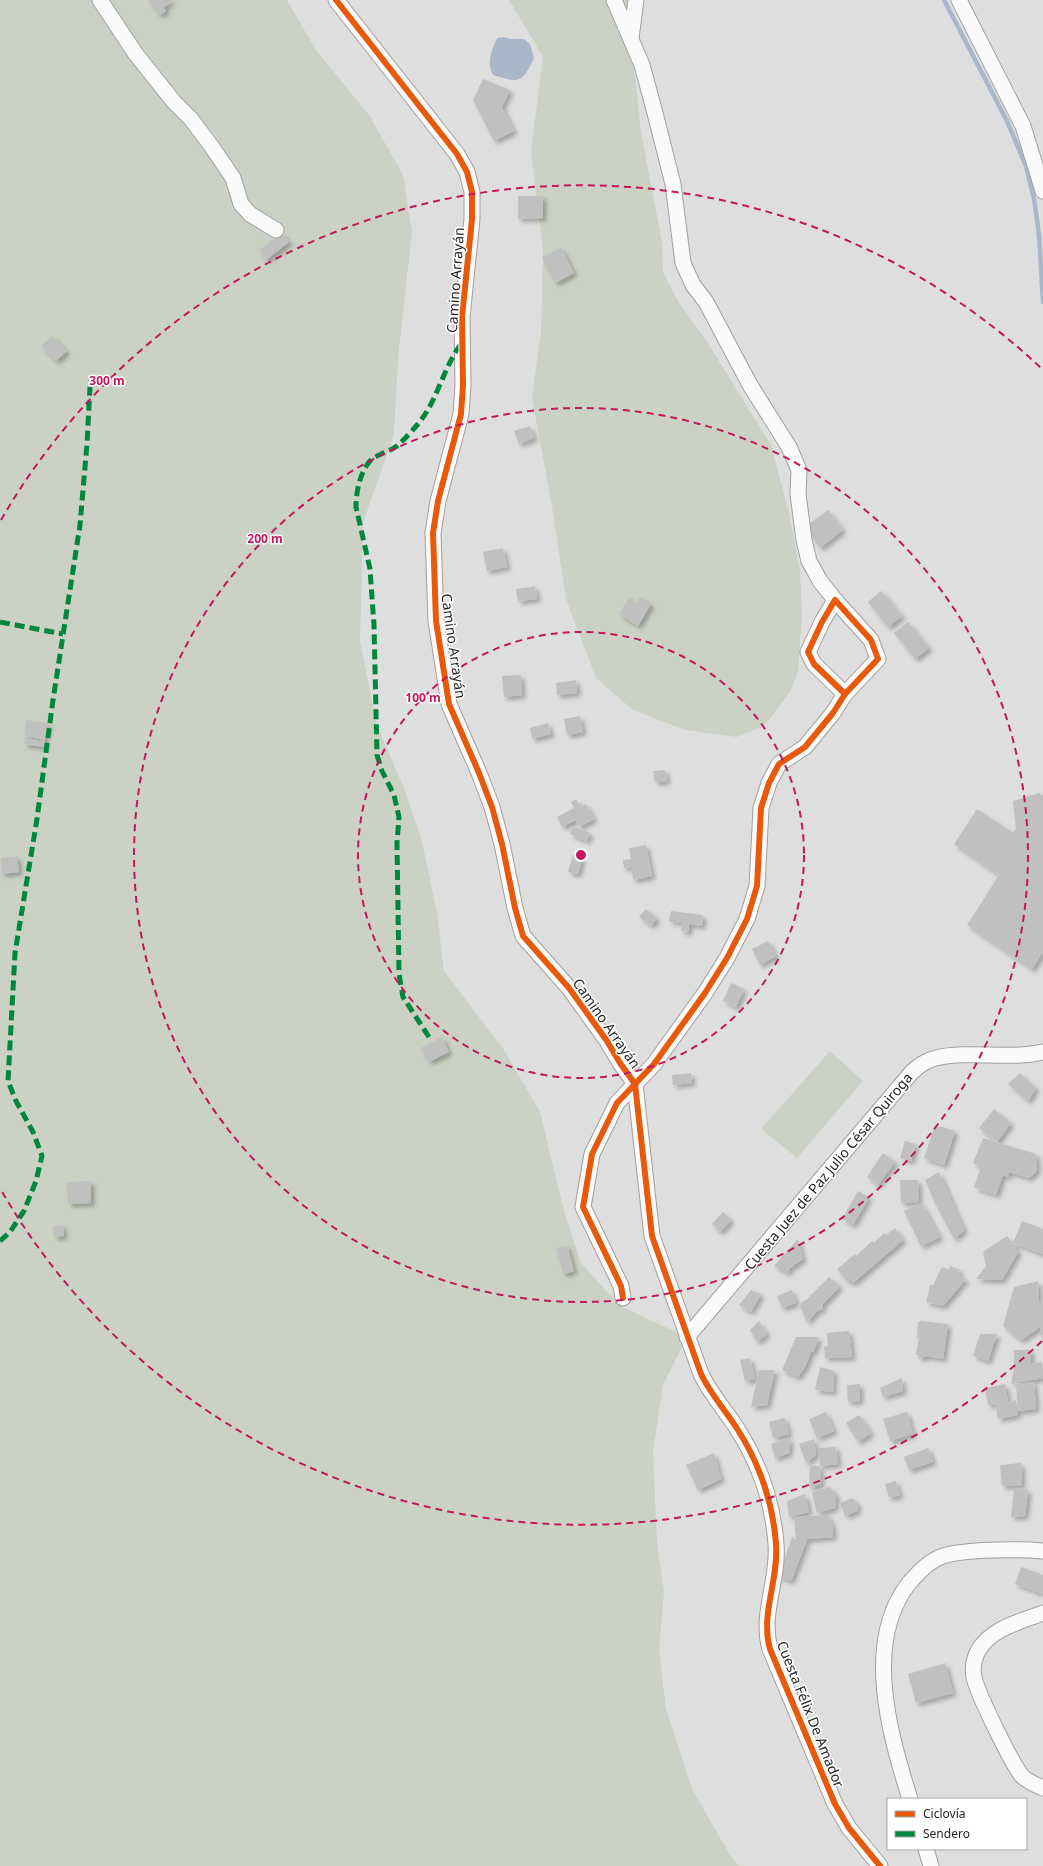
<svg xmlns="http://www.w3.org/2000/svg" width="1043" height="1866" font-family="'Noto Sans',sans-serif">
<style>
.green{fill:#ccd2c3}
.water{fill:#aab7c8}
.lines{fill:none;stroke-linecap:round;stroke-linejoin:round}
.stream{stroke:#aab7c8;stroke-width:4.5}
.building{fill:#c0c0c0;filter:url(#shadow)}
.minor-casing{stroke:#a0a0a1;stroke-width:17}
.minor{stroke:#fafafa;stroke-width:15}
.quiet{stroke:#00873e;stroke-width:5;stroke-dasharray:10 5;stroke-linecap:butt}
.cycleway-casing{stroke:#fff;stroke-width:8}
.cycleway{stroke:#e8590c;stroke-width:6}
.ring{fill:none;stroke:#c2185b;stroke-width:2;stroke-dasharray:7 5}
.labels{text-anchor:middle;dominant-baseline:central;stroke-width:3;stroke-linejoin:round;paint-order:stroke}
.street-label{font-size:14px;fill:#1d1d1e;stroke:#fff}
.centre{fill:#c2185b;stroke:#fff;stroke-width:2}
.ring-label{font-size:12px;text-anchor:middle;font-weight:bold;fill:#c2185b;stroke:#fff;stroke-width:3;stroke-linejoin:round;paint-order:stroke}
</style>
<defs>
<filter id="shadow"><feDropShadow dx="3.5" dy="3.5" stdDeviation="2" flood-color="#0004"/></filter>
</defs>
<rect width="100%" height="100%" fill="#dededf"/>
<g class="green">
<path d="M0 0H287L316 50 369 115 403 175 412 231 398 359 394 434 363 523 360 641 377 725 405 791 422 841 437 913 444 971 504 1050 540 1112 564 1211 581 1263 620 1306 687 1337 663 1385 653 1452 657 1543 664 1593 659 1649 666 1708 692 1789 730 1855 739 1866H0Z"/>
<path d="M509 0H633L630 30 641 132 662 242 663 272 679 303 709 345 771 445 789 513 800 570 802 616 798 672 790 692 764 726 737 737 685 730 633 710 596 678 566 599 552 507 532 398 541 331 543 250 531 151 543 57Z"/>
<path d="M830 1051 863 1081 797 1158 761 1129Z"/>
</g>
<path class="water" d="M504 37 511 39H524L530 44 534 58C522 84 519 83 493 75 486 62 492 50 497 38Z"/>
<g class="lines">
<path class="stream" d="M944 0 1007 121 1026 166 1034 199 1039 234 1043 302"/>
</g>
<g class="building">
<path d="M148 0H173L164 7 166 11 160 15Z"/>
<path d="M483 79 510 90 502 107 514 131 494 141 473 100Z"/>
<path d="M518 196H543V218L518 219Z"/>
<path d="M282 233 289 242 266 260 259 250Z"/>
<path d="M561 248 574 273 555 283 542 257Z"/>
<path d="M52 336 67 351 56 361 41 346Z"/>
<path d="M530 426 534 438 519 444 514 431Z"/>
<path d="M828 510 843 530 820 548 805 527Z"/>
<path d="M503 548 507 567 487 571 483 552Z"/>
<path d="M535 586 537 599 518 601 516 589Z"/>
<path d="M881 591 902 616 888 627 868 602Z"/>
<path d="M640 597 651 604 638 626 619 614 629 598 636 603Z"/>
<path d="M908 622 929 648 915 659 894 633Z"/>
<path d="M521 675 522 695 504 697 502 676Z"/>
<path d="M576 680 577 693 557 695 556 683Z"/>
<path d="M580 716 583 732 567 735 564 719Z"/>
<path d="M26 720 48 723 45 740 24 736Z"/>
<path d="M548 723 551 734 532 739 530 728Z"/>
<path d="M25 738 45 741 44 747 24 744Z"/>
<path d="M665 770 667 781 655 782 653 771Z"/>
<path d="M1039 793 1043 795V952L1032 969 967 925 999 875 954 844 977 809 1013 833 1016 829 1013 801Z"/>
<path d="M576 799 580 807 586 804 594 819 579 827 576 820 562 827 557 817 574 808 571 802Z"/>
<path d="M573 826 590 833 587 841 570 834Z"/>
<path d="M646 845 652 876 633 880 631 867 624 868 623 860 631 859 629 848Z"/>
<path d="M573 855 582 858 578 874 568 872Z"/>
<path d="M17 856 19 872 2 874 1 858Z"/>
<path d="M646 909 657 918 651 926 639 917Z"/>
<path d="M671 911 703 915 702 926 689 924V932L681 931 682 923 669 921Z"/>
<path d="M768 941 776 956 760 965 752 949Z"/>
<path d="M731 983 744 989 736 1007 723 1001Z"/>
<path d="M442 1037 449 1052 429 1062 421 1048Z"/>
<path d="M691 1073 692 1083 673 1085 672 1075Z"/>
<path d="M1020 1073 1036 1088 1028 1101 1008 1084Z"/>
<path d="M994 1109 1011 1123 997 1142 979 1128Z"/>
<path d="M935 1125 955 1131 944 1165 924 1158Z"/>
<path d="M983 1138 1036 1154 1037 1167 1036 1172 1029 1178 1009 1172 1008 1177 1003 1175 996 1195 974 1187 981 1167 973 1163Z"/>
<path d="M905 1141 916 1144 911 1161 900 1158Z"/>
<path d="M883 1153 895 1162 878 1185 867 1177Z"/>
<path d="M939 1172 964 1230 954 1239 936 1205 925 1180Z"/>
<path d="M900 1180H918L919 1202 901 1203Z"/>
<path d="M91 1181V1203L68 1204 67 1182Z"/>
<path d="M858 1191 869 1197 853 1225 842 1219Z"/>
<path d="M921 1203 940 1237 921 1246 904 1211Z"/>
<path d="M723 1212 731 1220 720 1232 712 1224Z"/>
<path d="M1022 1221 1043 1229V1254L1013 1243Z"/>
<path d="M63 1225 64 1236 54 1237 53 1226Z"/>
<path d="M895 1228 903 1240 853 1283 850 1280 848 1282 837 1269 855 1254 856 1256 872 1241 874 1243 884 1233 886 1235Z"/>
<path d="M1007 1236 1018 1252 1002 1280 976 1279 986 1266 983 1252Z"/>
<path d="M798 1239 803 1259 790 1268 788 1273 774 1266Z"/>
<path d="M567 1245 574 1271 563 1274 556 1248Z"/>
<path d="M950 1266 960 1270 958 1275 966 1279 943 1306 926 1302 930 1285H933L942 1267 949 1270Z"/>
<path d="M829 1277 840 1286 822 1305 823 1309 817 1311 807 1322 800 1306 803 1301 806 1300Z"/>
<path d="M1038 1281 1039 1301H1043V1335H1040V1327L1021 1340 1003 1326 1014 1287Z"/>
<path d="M751 1290 761 1294 751 1312 739 1305Z"/>
<path d="M792 1290 796 1303 782 1308 777 1296Z"/>
<path d="M759 1321 767 1334 757 1342 750 1330Z"/>
<path d="M921 1321 948 1324 943 1359 927 1356 919 1359V1355H916L919 1337 917 1338 918 1322Z"/>
<path d="M849 1331 852 1357 825 1358 824 1347 828 1346 827 1333Z"/>
<path d="M980 1334H997L988 1361 973 1356Z"/>
<path d="M796 1337H819L814 1351 811 1352 805 1367 798 1377 782 1370Z"/>
<path d="M1014 1350H1031V1364L1042 1362 1043 1378 1011 1384 1014 1367Z"/>
<path d="M750 1358 755 1379 745 1381 740 1360Z"/>
<path d="M820 1367 834 1371 833 1392 815 1390Z"/>
<path d="M759 1370H775L767 1405 751 1407Z"/>
<path d="M902 1378 903 1391 883 1397 880 1388Z"/>
<path d="M1034 1382 1036 1409 1018 1411 1016 1384Z"/>
<path d="M860 1384V1401L848 1402 847 1385Z"/>
<path d="M1005 1384 1008 1402 1016 1400 1018 1411 1017 1415 998 1419 995 1404 988 1405 985 1388Z"/>
<path d="M826 1412 834 1431 817 1438 809 1419Z"/>
<path d="M907 1412 913 1434 890 1441 883 1419Z"/>
<path d="M859 1415 871 1433 858 1442 846 1423Z"/>
<path d="M785 1418 789 1434 773 1438 769 1422Z"/>
<path d="M790 1438 789 1453 775 1458 771 1444Z"/>
<path d="M814 1439 816 1455 806 1463 799 1444Z"/>
<path d="M836 1447 838 1464 820 1466 819 1448Z"/>
<path d="M928 1448 933 1462 909 1470 904 1457Z"/>
<path d="M714 1453 721 1479 698 1490 686 1465Z"/>
<path d="M1021 1463 1022 1485 1002 1486 1000 1465Z"/>
<path d="M810 1466H820L821 1484 809 1488Z"/>
<path d="M896 1481 900 1495 889 1498 885 1484Z"/>
<path d="M830 1487 836 1495 835 1508 817 1513 812 1492Z"/>
<path d="M1014 1488 1028 1490 1025 1516 1011 1517Z"/>
<path d="M805 1494 809 1512 789 1517 787 1501Z"/>
<path d="M852 1498 858 1504 857 1511 845 1516 840 1503Z"/>
<path d="M827 1515 832 1523 833 1537 796 1540 794 1517Z"/>
<path d="M792 1537 796 1540H807L791 1581 778 1577Z"/>
<path d="M1021 1567 1043 1575V1594L1015 1584Z"/>
<path d="M945 1663 953 1693 916 1703 908 1674Z"/>
</g>
<g class="lines">
<g class="minor-casing">
<g id="minor">
<path d="M100 0 135 53 174 102 191 119 212 147 233 178 241 204 250 214 276 230"/>
<path d="M336 0 457 154 467 172 472 192V219L462 317 463 385 461 414 438 501 433 533 436 621 449 704 479 773 492 807 502 844 515 908 523 936 569 988 607 1041 620 1063 635 1084 652 1236 701 1374C711 1395 726 1411 738 1430 760 1465 773 1503 776 1544 779 1580 760 1614 770 1649L835 1804 849 1828 880 1866"/>
<path d="M614 0 642 65 655 113 673 184 683 263 693 285 706 302 750 385 789 447 799 470 798 494 804 540 809 561 820 581 835 600"/>
<path d="M959 0 1023 126 1043 191"/>
<path d="M631 38 636 0"/>
<path d="M623 1298 621 1286 583 1207 592 1154 617 1103 654 1064 705 993 727 958 747 919 757 886 761 808 769 783 779 764 805 747 833 713 845 694 878 659 871 640 835 600 822 622 808 652 814 664 845 694"/>
<path d="M687 1337 912 1072C919 1066 926 1060 936 1058 969 1050 1009 1060 1043 1052"/>
<path d="M1043 1613C1020 1622 991 1628 978 1651 974 1659 972 1668 974 1677 977 1693 1012 1764 1022 1776 1028 1782 1036 1785 1043 1788"/>
<path d="M910 1799C890 1735 862 1641 910 1582 919 1572 929 1561 943 1556 964 1549 1019 1549 1043 1551"/>
<path d="M926 1849 931 1866"/>
</g>
</g>
<use href="#minor" class="minor"/>
<g class="quiet">
<path d="M0 622 63 634"/>
<path d="M429 1037 403 997 399 974 397 843 399 817 394 795 382 771 377 755 374 625 370 569 356 507C356 492 360 472 370 461 377 454 389 452 397 446 404 440 412 431 418 424 438 400 443 368 461 344"/>
<path d="M0 1241 10 1232 24 1211 36 1181 42 1156 33 1132 16 1101 8 1081 15 953 37 819 53 700 80 525 87 444 90 387"/>
</g>
<g class="cycleway-casing">
<g id="cycleway">
<path d="M336 0 457 154 467 172 472 192V219L462 317 463 385 461 414 438 501 433 533 436 621 449 704 479 773 492 807 502 844 515 908 523 936 569 988 607 1041 620 1063 635 1084 652 1236 701 1374C711 1395 726 1411 738 1430 760 1465 773 1503 776 1544 779 1580 760 1614 770 1649L835 1804 849 1828 880 1866"/>
<path d="M623 1298 621 1286 583 1207 592 1154 617 1103 654 1064 705 993 727 958 747 919 757 886 761 808 769 783 779 764 805 747 833 713 845 694 878 659 871 640 835 600 822 622 808 652 814 664 845 694"/>
</g>
</g>
<use href="#cycleway" class="cycleway"/>
</g>
<g class="ring">
<circle cx="581" cy="855" r="223"/>
<circle cx="581" cy="855" r="447"/>
<path d="M1042 1341A670 670 0 0 1 1 1190M1 520A670 670 0 0 1 1042 369"/>
</g>
<g class="labels">
<g class="street-label">
<text transform="translate(455 280) rotate(-86)">Camino Arrayán</text>
<text transform="translate(454 646) rotate(82)">Camino Arrayán</text>
<text transform="translate(607 1023) rotate(55)">Camino Arrayán</text>
<text transform="translate(828 1171) rotate(-50)">Cuesta Juez de Paz Julio César Quiroga</text>
<text transform="translate(811 1714) rotate(68)">Cuesta Félix De Amador</text>
</g>
</g>
<circle cx="581" cy="855" r="6" class="centre"/>
<g class="ring-label">
<text x="107" y="385">300 m</text>
<text x="265" y="543">200 m</text>
<text x="423" y="702">100 m</text>
</g>
<rect x="887" y="1798" width="140" height="52" fill="#ffffff" stroke="#a5a5a5"/>
<rect x="895" y="1811" width="20" height="6" fill="#e8590c" stroke="#a5a5a5"/>
<text x="923" y="1818" font-size="12" fill="#1d1d1e">Ciclovía</text>
<rect x="895" y="1831" width="20" height="6" fill="#00873e" stroke="#a5a5a5"/>
<text x="923" y="1838" font-size="12" fill="#1d1d1e">Sendero</text>
</svg>
